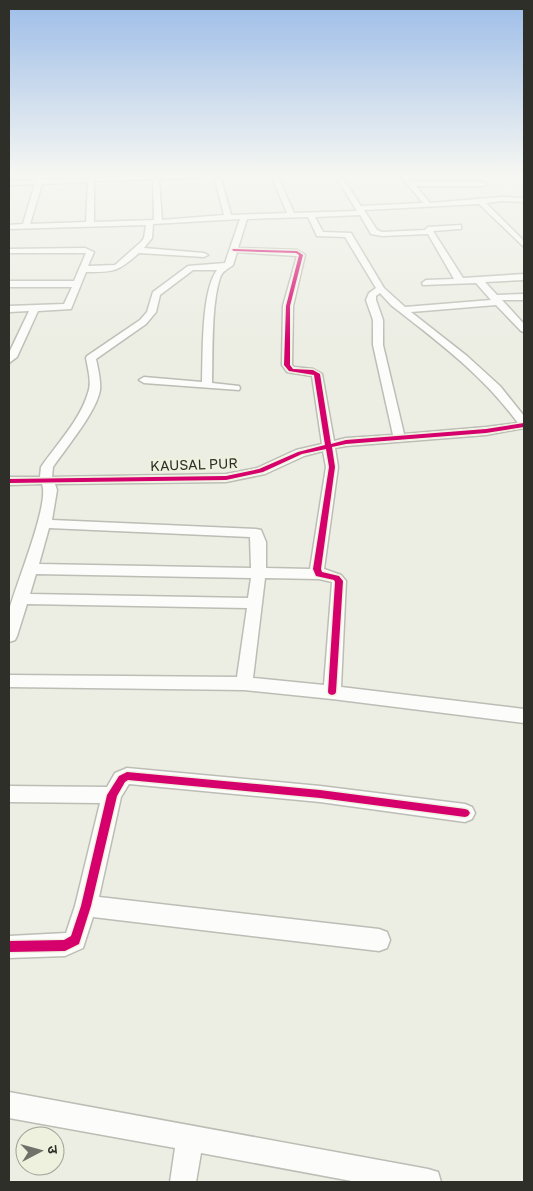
<svg xmlns="http://www.w3.org/2000/svg" width="533" height="1191" font-family="'Golos Text','Noto Sans Devanagari',sans-serif">
<style>
.lines{fill:none;stroke-linecap:round;stroke-linejoin:round}
.street-casing{stroke:#bcbdb5;stroke-width:3}
.street{fill:#fcfcfb;fill-rule:evenodd}
.cycleway-casing{stroke:#eff1df;stroke-width:3}
.cycleway{fill:#d6006c;fill-rule:evenodd}
.labels{text-anchor:middle;dominant-baseline:central;stroke-width:5;stroke-linejoin:round;paint-order:stroke}
.street-label{font-size:14px;fill:#2e2f28;stroke:#eff1df}
</style>
<rect width="100%" height="100%" fill="#ecede3"/>
<g class="lines">
<g class="street-casing">
<g id="street">
<path d="M38 175H44L43 180 206 175 203 177 159 179 162 220 224 215 214 175H220L231 215 287 213 271 175H277L294 213 357 211 335 175H341L361 206 423 203 400 175H407L412 182H484L487 184 484 186H416L430 203 502 197 524 198V202L502 201 486 203 524 241V247L479 204 364 210 377 230 382 232 425 230 428 227 461 225V229H458L433 231 463 278 524 274V280L485 282 497 295 524 294V300H502L524 324V332L521 331 496 305 411 312 467 356 500 386 524 416V428L486 435 346 446 335 448 338 467 324 569 341 575 346 581 341 687 524 709V723L332 699 244 690 9 687V675L237 677 247 608 27 604 17 636 15 640 9 642C9 632 7 620 9 611 15 586 50 504 42 484L9 485V477H40L41 467C57 444 80 420 88 393 92 383 88 369 86 358L87 356 140 320 147 312 153 292 188 266 225 263 240 219 153 224 152 238 144 248 204 253 208 255 204 257 139 253C117 272 115 272 86 272L71 309 38 311 17 357 9 363V353L29 311 9 312V306L64 304 72 287H9V281H74L86 253H9V249L85 248 94 252 88 266 115 265 141 242 144 238 146 225 9 229V225L23 224 35 184 9 185V181L36 180ZM153 179 154 220 94 222V181ZM88 182 86 222 30 224 42 184ZM360 215 371 234 382 236 428 234 454 279 426 280 422 283 423 285 476 283 491 300 405 307 384 288 351 233 323 232 315 217ZM308 217 317 236 345 237 376 288 369 293 366 300 373 320V345L393 435 346 438 334 441 322 374 313 369 294 367 292 365 293 306 305 255 297 250 238 248 247 219ZM237 252 297 256 283 306 282 365 287 372 312 376 322 444 296 450 257 468 226 474 52 477 53 467C66 448 97 411 100 390 101 380 98 369 96 359L146 324 156 312 160 295 193 270H217C201 292 203 354 202 382L144 377 139 380 144 383 239 390 240 388 239 386 212 383C213 352 211 306 220 278 222 271 228 269 233 265ZM380 293 391 305C437 341 483 375 518 423L486 427 404 434 383 345V320L376 300V296ZM323 451 326 467 310 569 266 568V542L261 530 256 529 52 520 57 490 55 484 226 482 265 474 304 456ZM49 528 250 537 251 568 39 564ZM36 574 251 578 248 598 30 594ZM265 578 319 579 332 582 324 685 253 678Z"/>
<path d="M127 768 320 786 465 804 472 807 475 813 472 819 465 822 320 802 129 784 121 797 99 897 379 929 387 932 390 940 387 948 379 951 93 917 83 948 65 956 9 958V936L66 933 75 906 100 803 9 802V786L107 787 115 773Z"/>
<path d="M9 1092 428 1169 438 1172 441 1182H357L201 1153 196 1182H170L175 1148 9 1118Z"/>
</g>
</g>
<use href="#street" class="street"/>
<g class="cycleway-casing">
<g id="cycleway">
<path d="M233 249 297 251 303 255 290 306V365L293 369 313 370 320 374 331 444 346 440 486 429 524 423V427L486 433 346 444 332 447 335 467 321 569 322 572 339 576 343 581 336 692 335 694 332 695 329 694 328 692 335 582 334 580 316 576 313 569 329 467 326 449 302 454 263 472 226 480 9 483V479L226 476 259 469 298 452 325 445 314 375 289 371 284 365 286 306 299 255 296 253 234 251 232 250Z"/>
<path d="M127 772 320 790 465 809 468 810 470 813 468 816 465 817 320 798 128 780 125 782 117 796 91 906 79 944 65 951 9 952V941L64 940 71 936 81 906 107 795 119 776Z"/>
</g>
</g>
<use href="#cycleway" class="cycleway"/>
</g>
<linearGradient id="sky" x2="0" y2="1"><stop stop-color="#9dbde8"/><stop offset="0.51" stop-color="#f6f7f2"/><stop offset="1" stop-color="#f6f7f2" stop-opacity="0"/></linearGradient>
<rect width="533" height="342" fill="url(#sky)"/>
<g class="labels">
<g class="street-label">
<text transform="translate(194 464) rotate(-2)">KAUSAL PUR</text>
</g>
</g>
<rect width="533" height="1191" fill="none" stroke="#2e2f28" stroke-width="20"/>
<g transform="translate(40 1151) rotate(84)"><circle r="24" fill="#eff1df" stroke="#a2a396"/>
<path d="M0-4L9 19L0 12L-9 19Z" fill="#707269"/>
<text y="-8" font-size="14" font-weight="bold" text-anchor="middle" fill="#2e2f28">उ</text>
</g>
</svg>
